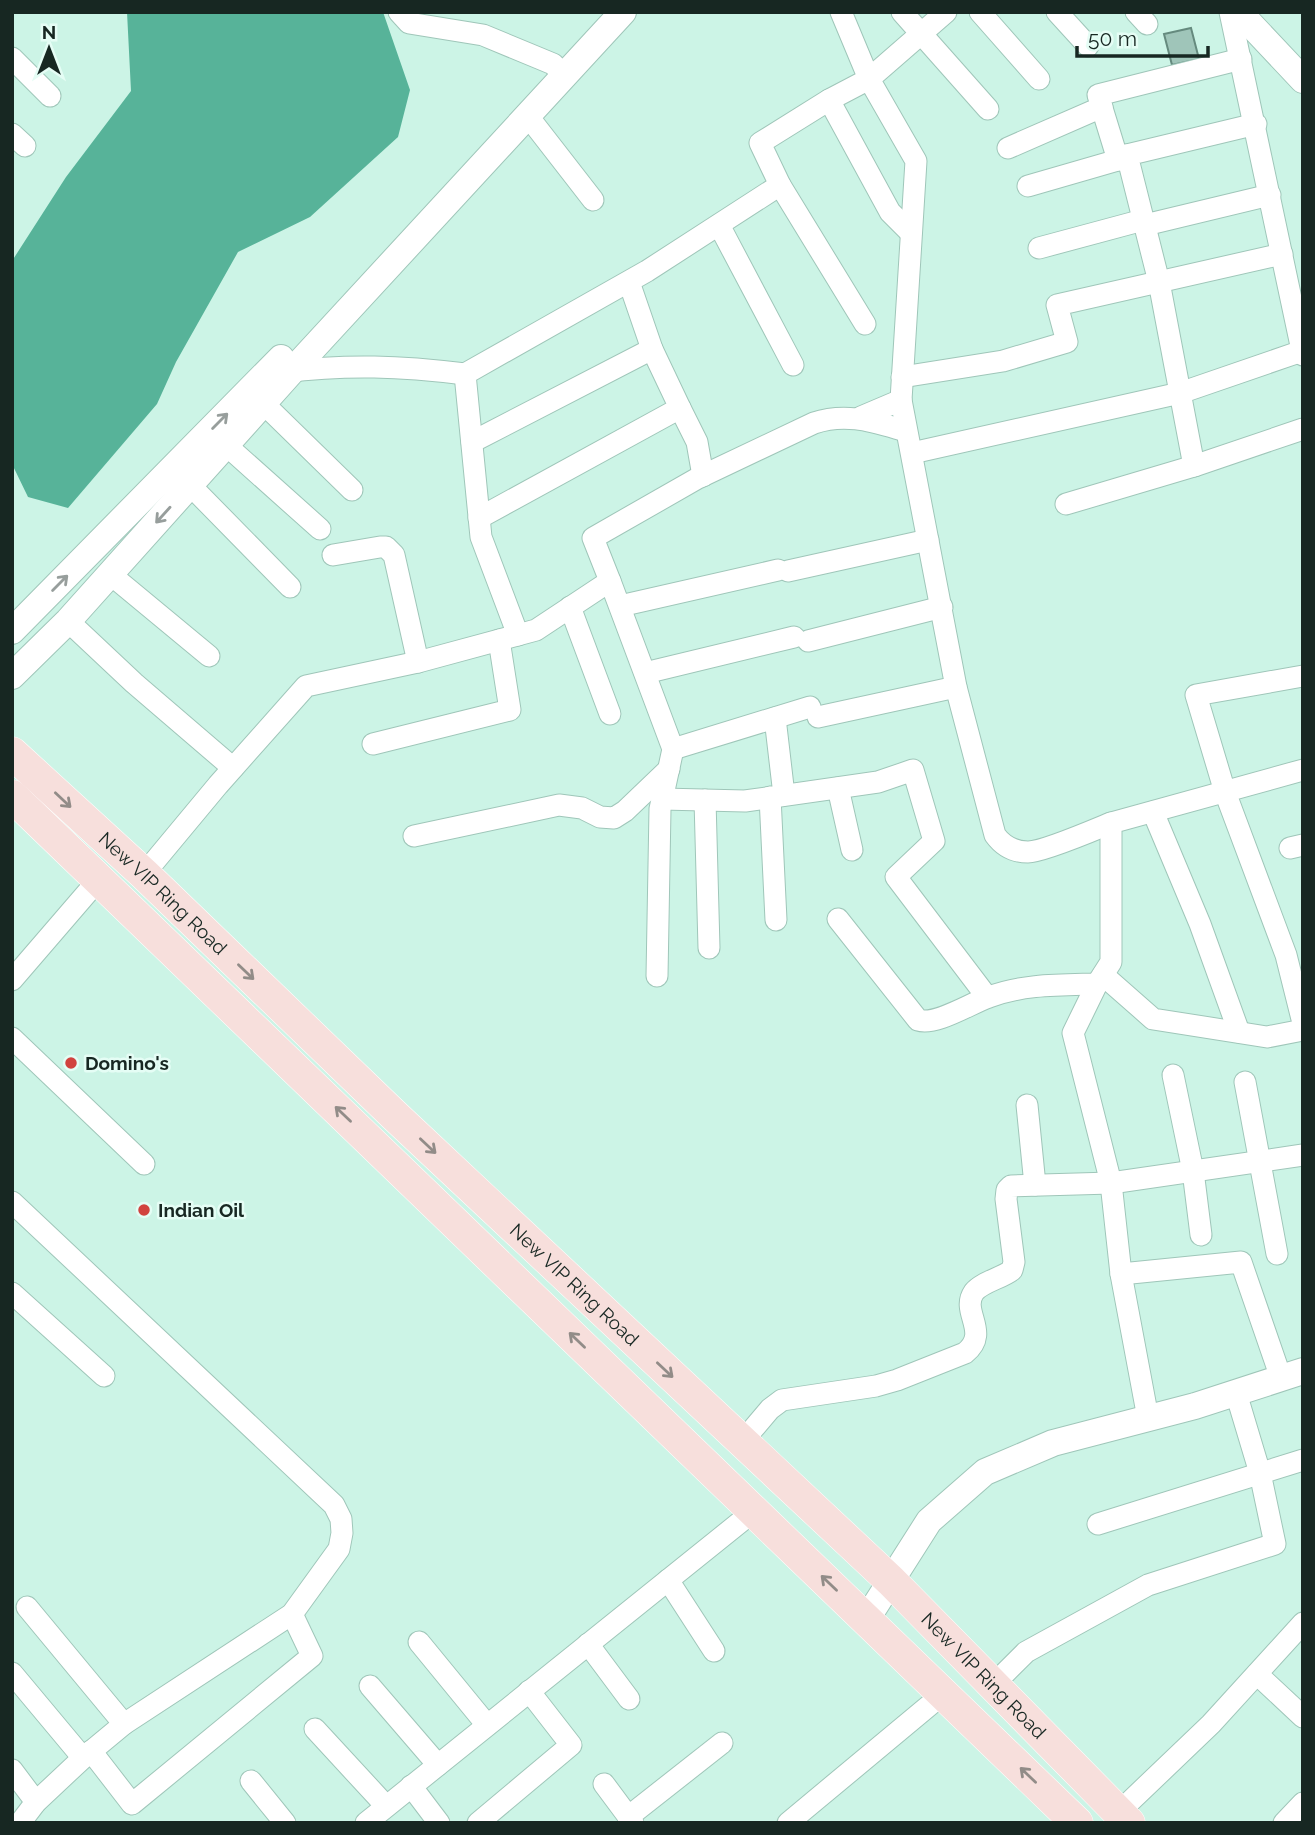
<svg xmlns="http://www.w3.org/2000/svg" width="1315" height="1835" font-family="Raleway,sans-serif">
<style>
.water{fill:#57b399}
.building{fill:#9fc5b9;stroke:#658a7e;stroke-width:2}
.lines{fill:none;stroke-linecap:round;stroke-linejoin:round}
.minor-casing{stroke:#9fc6b9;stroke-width:23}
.tertiary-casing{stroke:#9fc6b9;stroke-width:28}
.primary-casing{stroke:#fff;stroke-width:33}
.minor{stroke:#fff;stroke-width:21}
.tertiary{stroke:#fff;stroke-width:26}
.primary{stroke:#f7dfdc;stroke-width:32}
.oneway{stroke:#979e9c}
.oneway2{stroke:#928c88}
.poi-dot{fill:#d1423e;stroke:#e5fdf5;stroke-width:2.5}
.labels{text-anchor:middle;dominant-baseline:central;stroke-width:5;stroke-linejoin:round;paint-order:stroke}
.street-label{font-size:19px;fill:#172722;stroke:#e5fdf5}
.poi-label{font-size:19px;font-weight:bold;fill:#172722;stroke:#e5fdf5;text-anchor:start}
</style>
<rect width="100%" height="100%" fill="#ccf4e6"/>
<path class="water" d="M127 12H383L410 90 398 137 310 217 238 252 176 362 157 404 68 508 28 497 12 464V261L66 177 131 91Z"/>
<path class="building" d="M1191 28 1199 59 1172 65 1164 34Z"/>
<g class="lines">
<g class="minor-casing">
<g id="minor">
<path d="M399 12 409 23 483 35 553 64 564 75"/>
<path d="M902 12 988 109"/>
<path d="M980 12 1039 79"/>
<path d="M1057 12 1088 46"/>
<path d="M1136 12 1147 24"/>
<path d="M1230 12 1303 355"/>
<path d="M12 58 50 96"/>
<path d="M829 100 890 212 911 233"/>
<path d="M527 115 593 200"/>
<path d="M12 134 25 146"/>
<path d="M1008 148 1102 107"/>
<path d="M1127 155 1118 160 1098 95 1241 59"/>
<path d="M780 185 865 324"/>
<path d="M1028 186 1118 160"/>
<path d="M719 225 793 365"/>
<path d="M1145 225 1270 195"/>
<path d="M1039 248 1143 220"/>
<path d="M283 372C349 364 400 366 465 374"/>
<path d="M902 377 1003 361 1067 342 1057 305 1282 254"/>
<path d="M901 400 956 687 995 835C1003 846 1014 852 1028 852 1043 852 1094 830 1111 823"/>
<path d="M263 403 352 490"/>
<path d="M680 408 697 442 703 476"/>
<path d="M861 417 901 400 916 161 869 79 946 12"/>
<path d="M472 442 652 349 629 282"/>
<path d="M226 445 320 529"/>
<path d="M912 453 1180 393 1302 351"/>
<path d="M1194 466 1159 282 1127 155 1256 124"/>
<path d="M190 485 290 587"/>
<path d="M1066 504 1194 466 1303 429"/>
<path d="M479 518 680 408 652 349"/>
<path d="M333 555 380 547H386L394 555 418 662"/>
<path d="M788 571 928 540"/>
<path d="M110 574 209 656"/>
<path d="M610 581 673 749 660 809 657 976"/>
<path d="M620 606 778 570"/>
<path d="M570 607 610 714"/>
<path d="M68 621 134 683 233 768"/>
<path d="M518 635 481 537 465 374 647 271 780 185 760 143 829 100 869 79 841 12"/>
<path d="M808 641 942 607"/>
<path d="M645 673 794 637"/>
<path d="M1303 676 1196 695 1225 792 1286 955 1303 1023"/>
<path d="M818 717 956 687"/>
<path d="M775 718 784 795"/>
<path d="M373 744 510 710 499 640"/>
<path d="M673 749 810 707"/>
<path d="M838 788 852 850"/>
<path d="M770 797 776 920"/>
<path d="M662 799 745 801 878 782 913 770 934 841 896 877 987 997"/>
<path d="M705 800 709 948"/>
<path d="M1153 812 1200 924 1239 1032"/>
<path d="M414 836 559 805 582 808 600 817 614 818 625 811 669 769"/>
<path d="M1290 848 1303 845"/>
<path d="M144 874 218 785 306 686 418 662 536 630 610 581 593 538 698 478 814 423C847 412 874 422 906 431"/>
<path d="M838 919 918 1020C936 1026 971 1003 989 997 1023 984 1060 985 1097 984"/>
<path d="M1103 975 1153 1019 1267 1037 1303 1030"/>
<path d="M12 980 99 879"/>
<path d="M12 1038 144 1164"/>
<path d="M1173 1075 1193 1171 1201 1235"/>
<path d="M1245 1082 1277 1254"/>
<path d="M1027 1105 1035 1185"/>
<path d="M12 1202 334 1505 341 1519 342 1533 339 1549 292 1614 124 1724 83 1758 36 1802 20 1823"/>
<path d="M1121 1274 1148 1418"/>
<path d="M12 1293 104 1376"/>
<path d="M1281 1378 1241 1262 1121 1274 1111 1183 1073 1033 1097 984 1111 962V823L1303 770"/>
<path d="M742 1442 770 1409 782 1400 876 1386 897 1380 965 1353C991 1332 960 1312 974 1292 982 1282 1002 1278 1012 1270L1014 1262 1006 1199 1007 1190 1011 1186 1111 1183 1303 1155"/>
<path d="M1098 1524 1303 1460"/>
<path d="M668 1580 714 1651"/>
<path d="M27 1607 124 1724"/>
<path d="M419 1642 487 1725"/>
<path d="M588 1644 629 1699"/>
<path d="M12 1673 83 1758"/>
<path d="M1257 1674 1303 1717"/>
<path d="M993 1685 1026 1652 1148 1585 1275 1544 1260 1473 1236 1393"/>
<path d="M370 1686 438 1765"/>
<path d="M315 1729 386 1806"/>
<path d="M91 1751 132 1804 312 1656 292 1614"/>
<path d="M12 1770 36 1802"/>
<path d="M251 1781 285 1823"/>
<path d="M604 1784 633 1823"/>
<path d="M411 1786 439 1823"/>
<path d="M1119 1812 1211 1724 1303 1623"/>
<path d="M628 1817 722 1743"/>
<path d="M366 1823 754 1511"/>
<path d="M478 1823 571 1745 529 1691"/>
<path d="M788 1823 943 1694"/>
<path d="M1284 1823 1303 1803"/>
</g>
</g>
<g class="tertiary-casing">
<g id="tertiary">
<path d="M1239 12 1303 80"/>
<path d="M12 631 281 358"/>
<path d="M12 676 68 621 292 371 623 12"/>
<path d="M866 1620 929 1521 985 1472 1053 1443 1195 1406 1303 1371"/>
</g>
</g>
<g class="primary-casing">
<g id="primary">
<path id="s1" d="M12 753 144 874 394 1115 891 1581 1129 1823"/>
<path d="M12 796 1077 1823"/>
</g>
</g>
<use href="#minor" class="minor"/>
<use href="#tertiary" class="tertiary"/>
<use href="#primary" class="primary"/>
</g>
<defs><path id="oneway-shaft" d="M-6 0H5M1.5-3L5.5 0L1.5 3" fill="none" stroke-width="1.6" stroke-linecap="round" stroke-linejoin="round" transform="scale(1.75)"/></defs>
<g class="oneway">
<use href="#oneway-shaft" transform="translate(220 421) rotate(-45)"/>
<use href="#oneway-shaft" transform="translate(163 515) rotate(132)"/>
<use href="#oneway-shaft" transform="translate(60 583) rotate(-45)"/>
</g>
<g class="oneway2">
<use href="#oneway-shaft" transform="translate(63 800) rotate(43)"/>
<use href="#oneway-shaft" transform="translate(246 972) rotate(44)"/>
<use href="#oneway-shaft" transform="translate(343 1114) rotate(-136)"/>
<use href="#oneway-shaft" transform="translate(428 1146) rotate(43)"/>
<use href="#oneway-shaft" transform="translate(577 1340) rotate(-136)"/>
<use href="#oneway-shaft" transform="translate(665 1370) rotate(43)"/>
<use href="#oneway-shaft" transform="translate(829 1583) rotate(-136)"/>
<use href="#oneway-shaft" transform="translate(1028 1775) rotate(-136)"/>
</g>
<g class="poi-dot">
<circle cx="71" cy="1063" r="7"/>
<circle cx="144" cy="1210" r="7"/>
</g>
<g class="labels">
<g class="street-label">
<text stroke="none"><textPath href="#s1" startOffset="206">New VIP Ring Road</textPath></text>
<text stroke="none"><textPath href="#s1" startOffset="774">New VIP Ring Road</textPath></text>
<text stroke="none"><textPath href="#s1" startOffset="1340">New VIP Ring Road</textPath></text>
</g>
<g class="poi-label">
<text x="85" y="1063">Domino's</text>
<text x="158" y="1210">Indian Oil</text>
</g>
</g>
<rect width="1315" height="1835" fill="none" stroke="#172722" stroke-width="28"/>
<g transform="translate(49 49)" stroke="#e5fdf5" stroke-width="5" paint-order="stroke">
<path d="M0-5L12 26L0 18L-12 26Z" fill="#172722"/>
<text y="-10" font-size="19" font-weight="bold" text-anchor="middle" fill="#172722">N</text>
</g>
<path d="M1077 46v10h131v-10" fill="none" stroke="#172722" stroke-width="3.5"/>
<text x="1088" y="46" font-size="21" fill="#172722" stroke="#e5fdf5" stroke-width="5" paint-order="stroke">50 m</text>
</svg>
